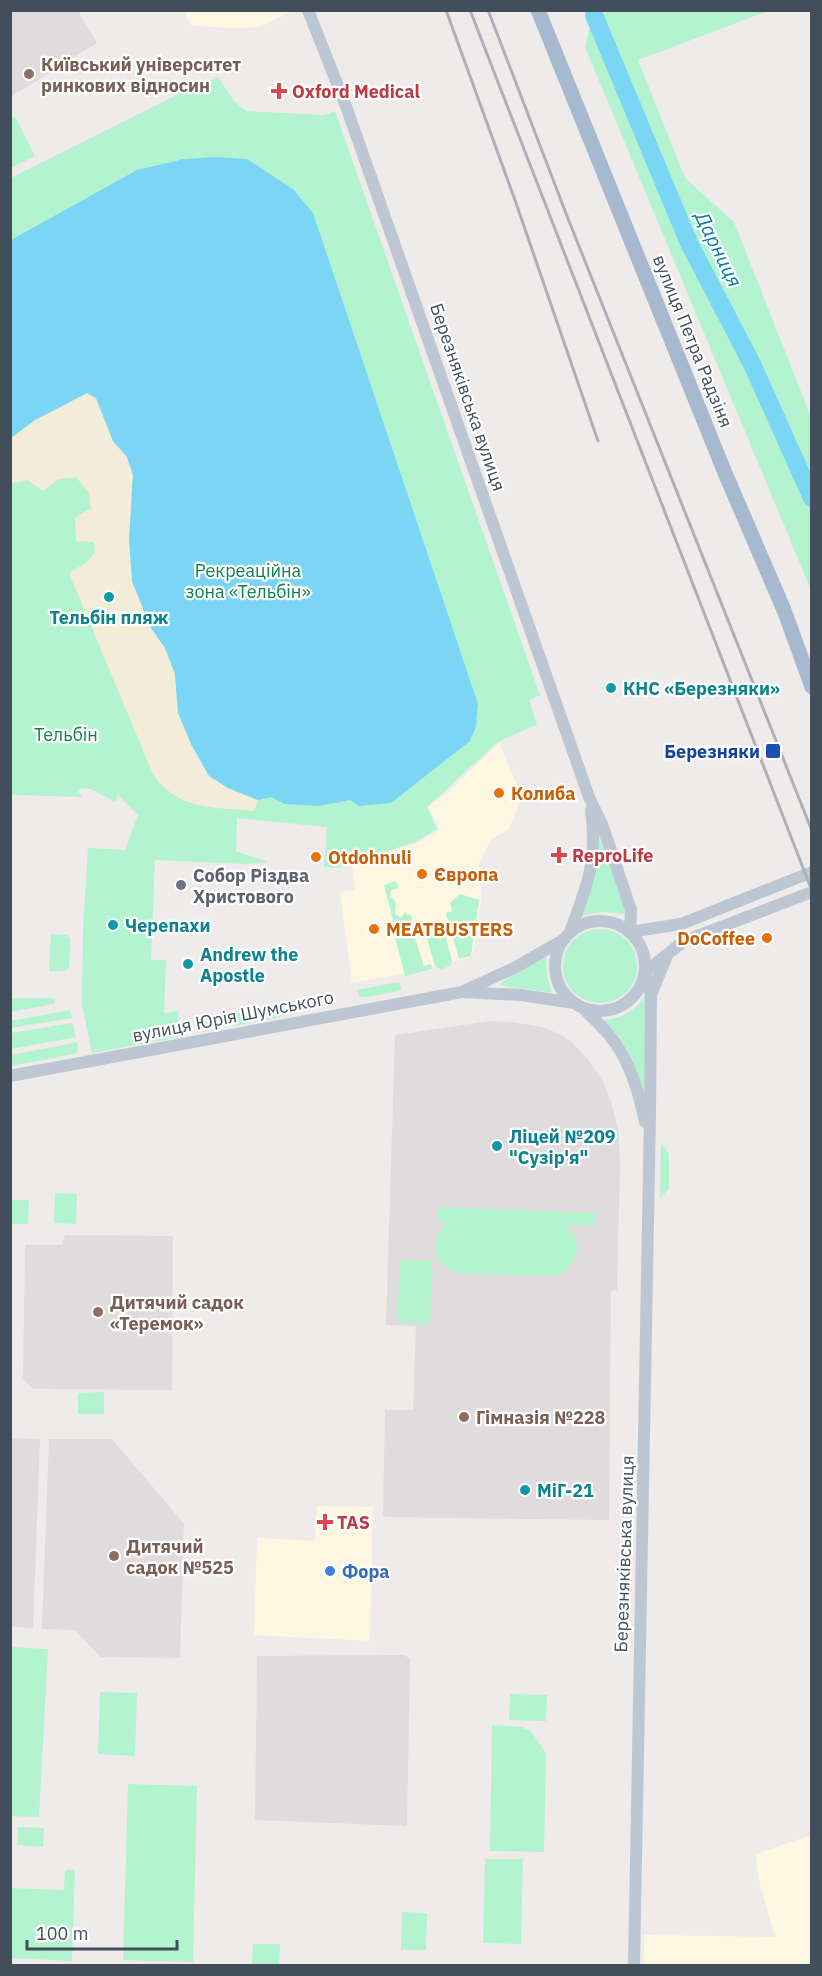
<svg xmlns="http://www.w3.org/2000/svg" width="822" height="1976" font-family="'IBM Plex Sans',sans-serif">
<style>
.commercial{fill:#fdf6e0}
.education{fill:#e0dcdd}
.green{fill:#b3f3cf}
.sand{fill:#f3ecd9}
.water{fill:#7bd5f5}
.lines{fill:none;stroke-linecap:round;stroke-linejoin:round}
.river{stroke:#7bd5f5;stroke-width:18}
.minor{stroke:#bdc7d3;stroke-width:12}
.major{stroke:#a7b9ce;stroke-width:15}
.rail{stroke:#adb0b7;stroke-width:3}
.education-dot{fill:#8d6e63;stroke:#fff;stroke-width:2}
.health-dot{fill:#e0444e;stroke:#fff;stroke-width:2}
.culture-dot{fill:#0f9aa8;stroke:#fff;stroke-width:2}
.transit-dot{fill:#1a4fb4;stroke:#fff;stroke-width:2}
.food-dot{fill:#e8710a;stroke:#fff;stroke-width:2}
.worship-dot{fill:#6b7280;stroke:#fff;stroke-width:2}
.shop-dot{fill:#3f7fe0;stroke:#fff;stroke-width:2}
.labels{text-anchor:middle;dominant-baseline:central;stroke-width:4.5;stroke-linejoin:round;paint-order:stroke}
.education-label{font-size:18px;font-weight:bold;fill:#785e54;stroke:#fff;text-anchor:start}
.health-label{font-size:18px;font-weight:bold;fill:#be3a42;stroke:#fff;text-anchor:start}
.street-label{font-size:18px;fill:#424e5b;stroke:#fff}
.park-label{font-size:18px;fill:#0d824d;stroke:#fff}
.culture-label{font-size:18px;font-weight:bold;fill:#0d838f;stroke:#fff;text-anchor:start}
.transit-label{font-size:18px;font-weight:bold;fill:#164399;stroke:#fff;text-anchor:end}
.food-label{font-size:18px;font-weight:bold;fill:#c56008;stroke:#fff;text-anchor:start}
.worship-label{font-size:18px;font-weight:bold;fill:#5b616d;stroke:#fff;text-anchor:start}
.shop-label{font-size:18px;font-weight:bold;fill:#366cbe;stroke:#fff;text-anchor:start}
.water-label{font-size:20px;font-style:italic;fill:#017ca8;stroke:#fff}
</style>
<rect width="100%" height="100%" fill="#efebeb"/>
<g class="commercial">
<path d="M183 11 291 10 292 11 260 27 231 28 192 26Z"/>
<path d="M499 743 522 797 509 829 491 840 479 863 481 899 472 957 401 974 352 983 340 892 355 890 352 864 417 843 440 829 428 807 449 791Z"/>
<path d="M317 1506 373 1507 370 1641 254 1635 257 1538 315 1541Z"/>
<path d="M811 1835V1965H644V1935L775 1937 758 1877 756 1854Z"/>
</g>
<g class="education">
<path d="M11 10 78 11 97 43 11 97Z"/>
<path d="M490 1021 512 1022 542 1027 560 1034 572 1042 588 1059 603 1082 612 1104 618 1130 620 1166 617 1290 611 1291 609 1520 383 1517 385 1410H413L416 1326 386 1325 395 1035Z"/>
<path d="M65 1235 173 1236 172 1390 33 1389 23 1378 25 1245H62Z"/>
<path d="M11 1438 40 1439 33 1628 11 1627Z"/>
<path d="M49 1439H112L184 1524 180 1658 101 1657 75 1630 42 1629Z"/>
<path d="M403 1655 410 1658 407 1826 255 1820 257 1656Z"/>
</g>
<g class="green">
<path d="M594 11H768L638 60 685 178 734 222 811 417V590L585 47Z"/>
<path d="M218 77 234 101 246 111 324 115 335 111 540 695 529 700 537 724 498 742 427 807 437 829 415 842 337 868 324 867 327 827 237 818 236 851 268 862 245 864 155 860 151 960H166L164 1013 178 1011 180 1037 92 1053 82 1004 83 929 88 848 125 850 138 815 118 795 115 802 91 789 82 788 78 791 82 797 11 795V178L189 89Z"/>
<path d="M15 116 35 156 11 168V118Z"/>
<path d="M600 829 626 911 623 914 603 912 582 915 597 830Z"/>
<path d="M396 881 399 888 391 890 390 898 394 899 396 904 395 914 401 918 405 912 407 915 411 914 413 923 420 921V925L396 931 384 885Z"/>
<path d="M460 894 479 900 471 956 459 959 446 913 452 911 450 903Z"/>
<path d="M437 924 443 927 452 961 450 966 442 969 435 967 425 931 428 926Z"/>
<path d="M422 928 423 931 414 935 424 966 431 964 432 969 405 976 395 937Z"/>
<circle cx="600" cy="966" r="37"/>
<path d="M51 934 66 935 70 938 69 968 65 971H49Z"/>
<path d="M546 956 547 976 552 993 500 985V983Z"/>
<path d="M399 982 401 988 400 991 368 997H360L356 990Z"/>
<path d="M645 995V1092H643L632 1059 621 1039 603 1020C622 1018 635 1012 645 995Z"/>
<path d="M11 998H50L56 999 54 1004 11 1012Z"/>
<path d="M286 1003V1009L279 1017 234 1026 232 1014 267 1007 269 1014 280 1011V1004Z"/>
<path d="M70 1010 72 1018 11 1028V1021Z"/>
<path d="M73 1023 76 1037 11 1049V1033Z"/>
<path d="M78 1042 77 1051 74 1054 11 1066V1055Z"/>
<path d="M661 1142 669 1154V1188L660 1199Z"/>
<path d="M55 1193 77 1194 76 1224 54 1223Z"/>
<path d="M11 1200H29L28 1224H11Z"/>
<path d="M438 1207 595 1213V1226L567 1225C584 1246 579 1262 557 1276L458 1274C431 1262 428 1242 447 1221L438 1220Z"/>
<path d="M400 1260 432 1261 430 1324 397 1322Z"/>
<path d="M104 1392V1414H78V1393Z"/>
<path d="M11 1647 48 1649 39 1817 11 1816Z"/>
<path d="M100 1692 137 1693 135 1756 98 1754Z"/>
<path d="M510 1694 547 1695 546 1721 509 1720Z"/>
<path d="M492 1725 522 1727 531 1731 546 1753 544 1852 490 1851Z"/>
<path d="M128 1784 197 1786 193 1962 123 1960Z"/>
<path d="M18 1827 44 1828 43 1847 17 1845Z"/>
<path d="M485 1859H523L521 1944 483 1943Z"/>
<path d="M65 1870H75L72 1961 11 1958V1888L64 1890Z"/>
<path d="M402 1912 427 1913 426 1950H401Z"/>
<path d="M253 1944H280L279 1965H252Z"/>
</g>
<path class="sand" d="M87 393 96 398 113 441 127 457 133 475 131 495 132 581 151 628 165 648 175 674 178 713 192 746 228 788 258 800 254 811C214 807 178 811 153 774L71 578 70 573 88 561 95 553 94 542 76 541 75 518 91 508 89 493 76 477 59 479 43 491 27 480 11 484 10 438 35 420Z"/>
<path class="water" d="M216 157 247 159 294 190 313 213 478 704 476 726 470 741 391 803 359 806 350 800 319 806 285 804 271 797 258 800 228 788 209 776 192 746 178 713 175 674 165 648 151 628 132 581 129 540 133 475 127 457 113 441 96 398 87 393 35 420 11 438V240L137 170 184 159Z"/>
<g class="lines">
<path class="river" d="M594 15 689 243 752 364 812 498"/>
<g class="minor">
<path d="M308 10 347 109 589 797 602 824 631 910 630 932"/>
<circle cx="600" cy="966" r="45"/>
<path d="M570 932C587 885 598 862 591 810"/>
<path d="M630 932 681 924 812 872"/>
<path d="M645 972 684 941 812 892"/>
<path d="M466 990 514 968 563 940"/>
<path d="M651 995 666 958"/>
<path d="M583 1008C592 1017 601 1025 609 1035 629 1058 639 1092 645 1122"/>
<path d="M10 1076 462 992 521 995 574 1003"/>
<path d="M634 1966 650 1116 651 996 645 972"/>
</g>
<path class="major" d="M538 10 725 473 784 610 812 687"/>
<g class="rail">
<path d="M446 10 516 203 598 441"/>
<path d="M470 10 812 891"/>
<path d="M488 10 567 216 812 831"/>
</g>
</g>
<g class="education-dot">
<circle cx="29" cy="74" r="6"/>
<circle cx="98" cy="1312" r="6"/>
<circle cx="464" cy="1417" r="6"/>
<circle cx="114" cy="1556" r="6"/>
</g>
<g class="health-dot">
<path d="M276 82h6v6h6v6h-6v6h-6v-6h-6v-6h6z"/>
<path d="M556 846h6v6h6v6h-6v6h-6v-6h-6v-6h6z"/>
<path d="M322 1513h6v6h6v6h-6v6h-6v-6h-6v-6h6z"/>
</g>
<g class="culture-dot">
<circle cx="109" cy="597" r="6"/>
<circle cx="611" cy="688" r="6"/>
<circle cx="113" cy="925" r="6"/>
<circle cx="188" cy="964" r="6"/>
<circle cx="497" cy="1146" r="6"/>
<circle cx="525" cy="1490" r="6"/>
</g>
<rect class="transit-dot" x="765" y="743" width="16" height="16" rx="3"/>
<g class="food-dot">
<circle cx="499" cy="793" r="6"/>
<circle cx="316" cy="857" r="6"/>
<circle cx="422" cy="874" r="6"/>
<circle cx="374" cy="929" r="6"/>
<circle cx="767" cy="938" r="6"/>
</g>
<circle class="worship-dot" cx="181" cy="885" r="6"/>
<circle class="shop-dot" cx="330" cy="1571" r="6"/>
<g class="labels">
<g class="education-label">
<text x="41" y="64">Київський університет<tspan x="41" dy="21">ринкових відносин</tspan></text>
<text x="110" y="1302">Дитячий садок<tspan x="110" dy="21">«Теремок»</tspan></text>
<text x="476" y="1417">Гімназія №228</text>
<text x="126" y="1546">Дитячий<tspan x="126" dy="21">садок №525</tspan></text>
</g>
<g class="health-label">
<text x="292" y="91">Oxford Medical</text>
<text x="572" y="855">ReproLife</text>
<text x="337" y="1522">TAS</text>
</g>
<g class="street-label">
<text transform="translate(693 341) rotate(68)">вулиця Петра Радзіня</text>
<text transform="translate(468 397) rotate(71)">Березняківська вулиця</text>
<text transform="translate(233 1016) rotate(-11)">вулиця Юрія Шумського</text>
<text transform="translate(624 1554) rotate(-88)">Березняківська вулиця</text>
</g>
<g class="park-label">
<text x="248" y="570">Рекреаційна<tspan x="248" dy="21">зона «Тельбін»</tspan></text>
<text x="66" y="734">Тельбін</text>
</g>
<g class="culture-label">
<text x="109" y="617" text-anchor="middle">Тельбін пляж</text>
<text x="623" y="688">КНС «Березняки»</text>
<text x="125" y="925">Черепахи</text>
<text x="200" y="954">Andrew the<tspan x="200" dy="21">Apostle</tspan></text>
<text x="509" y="1136">Ліцей №209<tspan x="509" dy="21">"Сузір'я"</tspan></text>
<text x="537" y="1490">МіГ-21</text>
</g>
<g class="transit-label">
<text x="760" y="751">Березняки</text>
</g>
<g class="food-label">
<text x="511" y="793">Колиба</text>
<text x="328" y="857">Otdohnuli</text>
<text x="434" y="874">Європа</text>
<text x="386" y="929">MEATBUSTERS</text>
<text x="755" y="938" text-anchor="end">DoCoffee</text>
</g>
<g class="worship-label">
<text x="193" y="875">Собор Різдва<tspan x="193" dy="21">Христового</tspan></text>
</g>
<g class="shop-label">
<text x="342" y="1571">Фора</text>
</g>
<g class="water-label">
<text transform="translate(719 249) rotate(64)">Дарниця</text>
</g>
</g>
<rect width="822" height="1976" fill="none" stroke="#424e5b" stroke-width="24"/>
<path d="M27 1940v9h150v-9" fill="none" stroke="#424e5b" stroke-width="3"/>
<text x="36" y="1940" font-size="18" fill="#424e5b" stroke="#ffffff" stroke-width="4.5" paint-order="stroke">100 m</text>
</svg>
